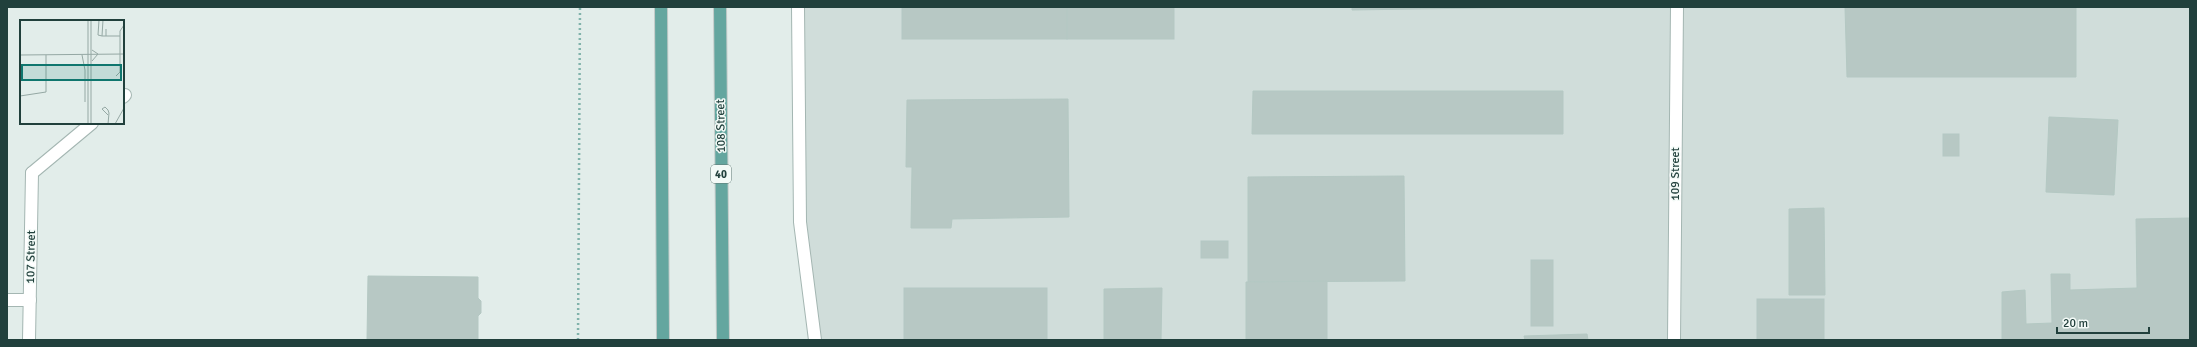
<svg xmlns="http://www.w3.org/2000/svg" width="2197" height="347" font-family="Signika,sans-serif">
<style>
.built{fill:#d0ddda}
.building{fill:#b7c8c4;stroke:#b4c8c3}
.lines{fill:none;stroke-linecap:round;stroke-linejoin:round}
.service-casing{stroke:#a4b6b2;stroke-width:14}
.minor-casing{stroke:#a4b6b2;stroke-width:14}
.primary-casing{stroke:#c1cac8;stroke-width:14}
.path{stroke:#81b3ab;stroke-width:2.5;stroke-dasharray:2 3;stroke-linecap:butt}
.service{stroke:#fff;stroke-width:12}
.minor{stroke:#fff;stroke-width:12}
.primary{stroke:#64a69f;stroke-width:12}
.labels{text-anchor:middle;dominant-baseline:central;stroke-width:3;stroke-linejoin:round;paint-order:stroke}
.shield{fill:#f3faf7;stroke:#607874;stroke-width:1}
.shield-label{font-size:11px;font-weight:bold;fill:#21403c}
.street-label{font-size:12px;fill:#21403c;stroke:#f3faf7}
.inset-road{fill:none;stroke:#95a8a4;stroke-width:1}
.view{fill:#0f766e;fill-opacity:0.15;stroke:#0f766e;stroke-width:2}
.inset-edge{fill:none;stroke:#21403c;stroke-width:2}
</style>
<rect width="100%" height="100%" fill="#e2edea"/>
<path class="built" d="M798 7H2190V340H815L800 222Z"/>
<g class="building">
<rect x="902" y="7" width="165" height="32"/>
<rect x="1067" y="7" width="107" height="32"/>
<path d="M1352 7H1542L1352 10Z"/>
<path d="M1845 7H2076V77H1847Z"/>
<path d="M1253 91H1563V134H1252Z"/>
<path d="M1068 99 1069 217 952 219 951 228H911L912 167H906L907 100Z"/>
<path d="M2049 117 2118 120 2114 195 2046 192Z"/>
<rect x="1943" y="134" width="16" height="22"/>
<path d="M1404 176 1405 281 1248 282V177Z"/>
<path d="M1824 208 1825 295H1789V209Z"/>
<path d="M2190 218V340H2002V292L2025 290 2026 324 2052 323 2051 274H2070V290L2137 288 2136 219Z"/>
<rect x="1201" y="241" width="27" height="17"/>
<rect x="1531" y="260" width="22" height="66"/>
<path d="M368 276 478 277V298L481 301V313L478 316V340H367Z"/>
<path d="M1327 281V340H1246V282Z"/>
<rect x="904" y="288" width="143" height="52"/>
<path d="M1162 288 1161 340H1104V289Z"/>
<rect x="1757" y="299" width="67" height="41"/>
<path d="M1587 334 1588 340H1525L1524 336Z"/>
</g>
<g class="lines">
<g class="service-casing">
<g id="service">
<path d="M798 7 800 222 815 340"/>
<path d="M123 97 125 95"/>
<path d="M32 173 92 123"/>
<path d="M7 300H30"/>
</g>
</g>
<g class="minor-casing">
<g id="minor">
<path d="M29 340 32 173"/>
<path d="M1674 340 1677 7"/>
</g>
</g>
<g class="primary-casing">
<g id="primary">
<path d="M661 7 663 340"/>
<path d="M720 7 723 340"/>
</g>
</g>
<path class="path" d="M578 340 580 7"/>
<use href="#service" class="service"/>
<use href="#minor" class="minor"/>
<use href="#primary" class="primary"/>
</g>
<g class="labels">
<rect class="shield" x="711" y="165" width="20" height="18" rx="3"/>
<g class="shield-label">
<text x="721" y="174">40</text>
</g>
<g class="street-label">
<text transform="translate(721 126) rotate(-91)">108 Street</text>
<text transform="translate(1675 174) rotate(-90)">109 Street</text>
<text transform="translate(31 257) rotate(-89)">107 Street</text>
</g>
</g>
<g transform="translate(20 20)">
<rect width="104" height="104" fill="#e2edea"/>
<path class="inset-road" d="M68 0V104M71 0V104M79 0 78 15 82 16M83 0 82 16H86V9M86 16H100M72 30 78 34 72 41M0 35 104 34M62 35 65 50V82M96 56 100 52V11L104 5M0 76 26 72V35M88 104 89 93 88 90 85 87 82 89 88 95M95 104 104 88"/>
<path class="view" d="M2 45H101V60H2Z"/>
<rect width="104" height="104" class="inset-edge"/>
</g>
<rect width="2197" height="347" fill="none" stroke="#21403c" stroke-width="16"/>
<path d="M2057 327v6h92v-6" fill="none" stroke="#21403c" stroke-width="2"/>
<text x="2063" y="327" font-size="12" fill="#21403c" stroke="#f3faf7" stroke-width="3" paint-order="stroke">20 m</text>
</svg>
